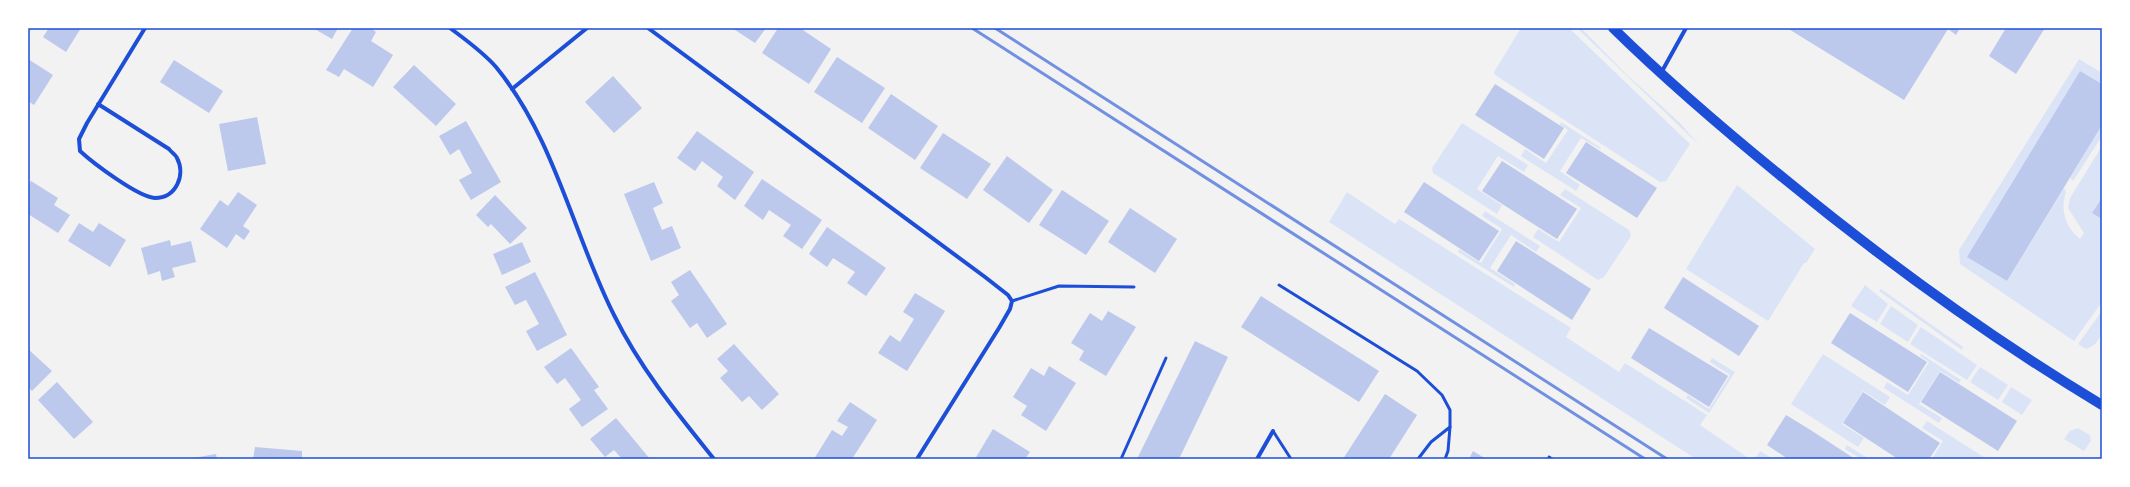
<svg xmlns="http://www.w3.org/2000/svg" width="2130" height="487" font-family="Figtree,sans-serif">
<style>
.green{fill:#dbe4f7}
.building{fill:#bdc9ec}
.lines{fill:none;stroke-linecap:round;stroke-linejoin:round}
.service{stroke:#1d4ed8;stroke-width:3}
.minor{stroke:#1d4ed8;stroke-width:4}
.primary{stroke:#1d4ed8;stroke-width:10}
.rail{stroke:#7290e2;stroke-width:3}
.neatline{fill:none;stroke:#1d4ed8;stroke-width:1.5}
</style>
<rect width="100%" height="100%" fill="#f2f2f2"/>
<g class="green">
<path d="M1521 28H1569L1690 144 1666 181 1660 182 1495 75 1494 72Z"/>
<path d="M1577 28H1581L1625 73 1679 122 1699 145Z"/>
<path d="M2079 59 2102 73V84L2080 71 1968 257 2007 281 2064 188 2066 192C2060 210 2065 227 2080 239L2084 233 2068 208 2070 198 2102 146V198L2093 213 2102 219V302L2074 341 1960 264 1959 250Z"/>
<path d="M1561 122 1601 148 1600 149 1581 138 1560 171 1580 185 1576 191 1521 156 1525 149 1546 163 1568 130 1560 125Z"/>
<path d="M1462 123 1528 165 1524 172 1498 156 1477 189 1502 205 1497 214 1433 173 1432 168Z"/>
<path d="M2102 125V136L2073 181 2070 178Z"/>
<path d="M1737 185 1815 249 1806 263H1804L1768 321 1686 269Z"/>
<path d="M1565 189 1629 230 1631 236 1604 277 1598 280 1533 237 1538 229 1559 242 1581 208 1560 195Z"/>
<path d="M1347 192 1395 224 1399 219 1571 328 1566 337 1619 372 1625 363 1707 415 1700 425 1750 459H1696L1329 222Z"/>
<path d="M1485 211 1540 246 1536 252 1511 235 1490 268 1515 284 1514 287 1458 252 1459 249 1481 263 1502 229 1482 216Z"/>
<path d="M1865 285 1888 304 1877 322 1851 306Z"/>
<path d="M1881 289 1963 347 1962 350 1879 291Z"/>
<path d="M1891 306 1918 325 1908 342 1880 324Z"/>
<path d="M2102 311C2102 327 2104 343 2086 349L2078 344Z"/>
<path d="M1921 327 1977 365 1967 380 1910 344Z"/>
<path d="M1823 354 1890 397 1885 405 1863 391 1842 424 1864 438 1858 447 1791 404Z"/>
<path d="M1921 354 1961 380 1959 383 1940 371 1919 404 1942 418 1939 423 1884 388 1887 382 1908 395 1929 362 1920 356Z"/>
<path d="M1712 358 1735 372 1709 413 1686 398 1688 395 1709 409 1730 375 1710 362Z"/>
<path d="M1980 367 2008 385 1998 400 1970 382Z"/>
<path d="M2011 387 2032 400 2022 415 2002 402Z"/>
<path d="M1927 421 1987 459H1932L1943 441 1922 428Z"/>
<path d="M2078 428 2090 435 2091 441 2084 451 2064 439 2070 431Z"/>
<path d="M1847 445 1869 459H1861L1845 449Z"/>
<path d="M1760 451 1773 459H1755Z"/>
</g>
<g class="building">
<path d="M49 28H81L66 52 43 37Z"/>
<path d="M313 28H338L332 39Z"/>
<path d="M353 28H371L376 32 371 41 393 55 373 87 344 69 339 77 326 70Z"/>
<path d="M732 28H766L755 43Z"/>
<path d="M778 28H800L831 49 809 84 762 53Z"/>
<path d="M1787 28H1960L1956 35 1948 29 1904 100Z"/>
<path d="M2006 28H2045L2016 74 1989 56Z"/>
<path d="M837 57 885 88 862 123 814 92Z"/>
<path d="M28 59 53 75 34 105 28 101Z"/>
<path d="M174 60 223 91 209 113 160 82Z"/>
<path d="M414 65 456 104 436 126 393 87Z"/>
<path d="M2080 71 2102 84V125L2007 281 1967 257Z"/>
<path d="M613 76 642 108 614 133 585 102Z"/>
<path d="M1495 84 1564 128 1544 159 1475 115Z"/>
<path d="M891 94 938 126 915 160 868 128Z"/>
<path d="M257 117 266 164 228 171 219 124Z"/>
<path d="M466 121 501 182 471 200 459 180 472 173 459 149 450 155 439 136Z"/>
<path d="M697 131 754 172 735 200 717 186 723 177 702 161 695 171 677 158Z"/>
<path d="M943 133 991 164 967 199 920 168Z"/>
<path d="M1586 142 1657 188 1637 218 1566 173Z"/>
<path d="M1007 156 1053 190 1029 223 983 190Z"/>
<path d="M1502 161 1577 209 1557 239 1482 191Z"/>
<path d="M762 179 822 220 802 249 783 236 791 225 769 210 763 220 744 206Z"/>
<path d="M31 181 58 198 54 205 70 215 58 233 28 214V185Z"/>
<path d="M654 182 663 203 653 208 662 230 672 226 681 248 651 261 624 194Z"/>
<path d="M1424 182 1499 231 1479 261 1404 212Z"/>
<path d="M1062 190 1109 221 1086 255 1039 225Z"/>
<path d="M238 192 257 205 243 226 250 231 244 240 236 234 227 248 200 229 220 200 228 206Z"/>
<path d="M495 195 527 228 510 244 491 224 488 227 476 215Z"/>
<path d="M2102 198V219L2092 213Z"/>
<path d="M1130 208 1177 239 1155 273 1108 242Z"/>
<path d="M79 223 93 232 99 223 126 240 110 267 68 241Z"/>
<path d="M827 227 886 268 866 296 847 283 855 272 833 258 827 267 809 254Z"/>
<path d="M170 240 171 246 191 241 196 262 172 268 175 277 162 281 160 271 148 275 141 248Z"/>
<path d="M1516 241 1591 289 1572 320 1497 271Z"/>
<path d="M522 242 531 262 502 275 493 254Z"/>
<path d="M690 270 727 324 707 338 697 323 690 328 671 301 679 295 671 282Z"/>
<path d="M535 272 567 335 537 351 526 331 539 324 526 300 515 305 505 287Z"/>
<path d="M1683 277 1759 326 1739 356 1664 308Z"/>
<path d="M915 293 945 311 907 371 878 353 890 335 900 342 914 319 903 312Z"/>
<path d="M1261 296 1379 371 1359 402 1241 327Z"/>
<path d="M1108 311 1136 327 1106 376 1079 360 1084 351 1071 343 1090 313 1102 321Z"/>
<path d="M1850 313 1927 362 1908 392 1831 343Z"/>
<path d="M1649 328 1728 376 1709 407 1631 358Z"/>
<path d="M1195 341 1228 357 1179 459H1137Z"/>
<path d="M734 344 779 394 762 410 749 396 742 402 720 378 728 371 717 359Z"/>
<path d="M571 348 599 387 594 390 608 409 582 427 569 409 581 400 565 378 557 384 544 367Z"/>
<path d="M28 349 52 371 32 391 28 387Z"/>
<path d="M1049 366 1076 383 1046 431 1021 415 1027 406 1013 397 1031 368 1044 376Z"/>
<path d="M1940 372 2017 421 1998 451 1921 402Z"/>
<path d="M57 382 93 422 74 439 38 400Z"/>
<path d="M1863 392 1940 443 1929 459H1898L1843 423Z"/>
<path d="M1385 394 1417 415 1389 459H1343Z"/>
<path d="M850 402 877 420 852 459H814L832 430 842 436 848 427 837 421Z"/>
<path d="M1786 415 1809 429 1855 459H1788L1767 445Z"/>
<path d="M616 418 650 459H622L614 450 605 457 590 439Z"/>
<path d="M993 429 1030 452 1025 459H975Z"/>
<path d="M255 447 302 451V459H253Z"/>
<path d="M1473 451 1486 459H1469Z"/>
<path d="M216 454 217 459H193V458Z"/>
</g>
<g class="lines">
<g class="service">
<path d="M1279 285 1417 371 1442 395 1450 410V427"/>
<path d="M1012 301 1059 286 1134 287"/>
<path d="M1273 431 1291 459"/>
<path d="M1549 457 1552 459"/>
<path d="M1121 459 1166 358"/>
<path d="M1418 459 1431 442 1450 427 1448 451 1445 459"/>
</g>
<g class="minor">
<path d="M450 28C466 40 483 52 496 67 555 139 573 234 614 315 640 368 677 413 714 459"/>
<path d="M648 28 985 277 1008 295 1012 301 1010 309 999 328 917 459"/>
<path d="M1661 73 1686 28"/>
<path d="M512 89 587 28"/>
<path d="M98 104 169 149C171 152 176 155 177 158 186 175 176 198 155 198 138 197 93 163 80 151L79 139 87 123 145 28"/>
<path d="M1257 459 1273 431"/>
</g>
<path class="primary" d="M1613 28C1667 81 1722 128 1781 176 1883 260 1989 337 2102 405"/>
<g class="rail">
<path d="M972 28 1645 459"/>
<path d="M995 28 1667 459"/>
</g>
</g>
<rect width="2130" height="487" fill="none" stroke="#ffffff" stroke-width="58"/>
<rect x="29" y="29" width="2072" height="429" class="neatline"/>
</svg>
